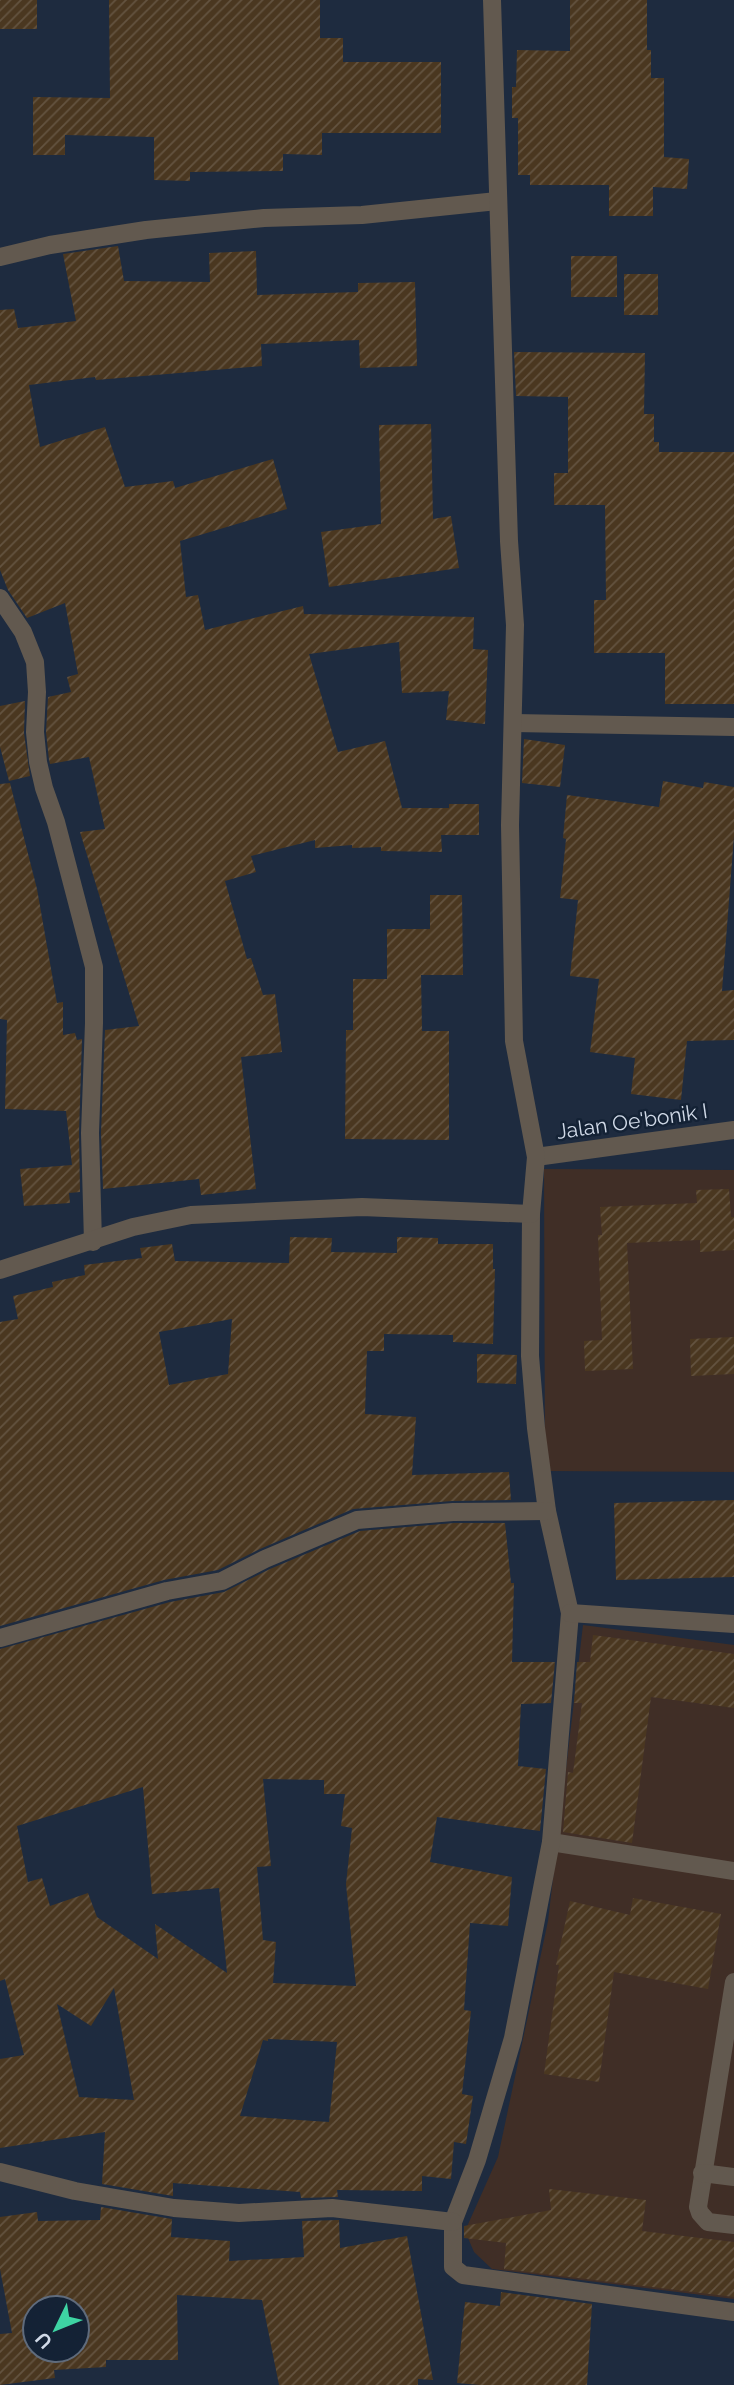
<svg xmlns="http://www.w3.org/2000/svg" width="734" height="2385" font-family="Raleway,sans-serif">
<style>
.education{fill:#402e26}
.building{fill:url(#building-hatch);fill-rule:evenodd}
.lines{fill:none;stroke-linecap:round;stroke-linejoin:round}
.service{stroke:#62594f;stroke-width:18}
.minor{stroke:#62594f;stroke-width:18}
.tertiary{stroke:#62594f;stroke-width:18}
.labels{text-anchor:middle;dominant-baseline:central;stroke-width:5;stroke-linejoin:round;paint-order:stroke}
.street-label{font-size:21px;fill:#d0d9e7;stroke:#142235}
</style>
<defs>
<pattern id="building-hatch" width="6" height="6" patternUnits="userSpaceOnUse" patternTransform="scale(1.75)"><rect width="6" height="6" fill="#4a3720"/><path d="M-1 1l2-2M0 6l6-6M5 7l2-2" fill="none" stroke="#635340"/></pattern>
</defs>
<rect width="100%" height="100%" fill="#1e2b3f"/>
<g class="education">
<path d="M544 1169 734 1170V1472L545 1471Z"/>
<path d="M583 1625 734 1645V2299L492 2269 474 2252 465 2231 498 2157 548 1921Z"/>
</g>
<g class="building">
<rect x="0" y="0" width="37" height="29"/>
<path d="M109 0H320V38H343V62H441V133H322V155L283 154V171L190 172V181L154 180V137L65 135V155H33V97L110 98Z"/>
<path d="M570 0H647V50H651V78H664V157L689 159 687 189 653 187V216H609V185H530V175H518V118H512V87H516L517 50 570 51Z"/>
<path d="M118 246 124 281 210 282 209 253 256 251 257 295 358 292V283L415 282 417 366 360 368 359 340 261 344 262 366 96 380 95 377 29 385 40 447 105 427 125 487 173 481 175 488 273 459 287 509 180 541 186 597 198 595 205 630 303 606 304 614 474 617 473 649 488 650 485 724 446 720 449 691 402 693 399 642 309 654 338 752 385 741 402 808H449V804H479V835H441L442 852 381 851V847L352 848V845L315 848V840L251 856 256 872 225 881 247 959 251 958 263 995 275 994 282 1052 241 1057 256 1189 201 1195 199 1179 103 1189 101 1133 105 1030 139 1026 80 832 105 829 89 757 50 764 49 760 46 732 48 697 71 692 67 677 78 674 65 603 27 618 8 590 0 570V310L14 309 18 328 76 321 63 254Z"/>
<rect x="571" y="256" width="46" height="41"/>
<rect x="624" y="274" width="34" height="41"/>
<path d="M514 352 645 353 644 414H654V442H659V452H734V704H665V653H594V600H606L605 505H554V473H568V397L516 396Z"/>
<path d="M431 424 433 519 451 516 459 568 329 587 321 532 381 524 379 425Z"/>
<path d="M25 701 24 733 30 776 9 781 0 747V706Z"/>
<path d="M524 739 565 745 560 787 522 783Z"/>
<path d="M663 781 703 788 704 782 734 787V836L722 991 734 990V1040L687 1041 681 1100 631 1094 635 1058 590 1052 599 979 570 976 578 900 560 898 566 839 563 838 567 795 659 807Z"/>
<path d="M10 783 37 889 57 1003 63 1002V1035L75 1033 77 1040 82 1039 79 1133 80 1192 69 1193 70 1203 24 1206 20 1169 72 1165 66 1111 5 1109 7 1020 0 1019V784Z"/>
<path d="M430 895H462L463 975H421L422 1031H449V1140L345 1139 346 1030H353V979H387V929H430Z"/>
<path d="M729 1189 731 1217H734V1250L700 1252V1240L627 1243 633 1369 585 1371 584 1341 602 1340 598 1235H602L600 1207 697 1203 696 1190Z"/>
<path d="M290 1237 332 1238 331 1252 397 1253V1237L438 1238V1244H493V1269H495L493 1344 453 1342V1335L384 1334V1351H367L365 1414 416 1417 412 1475 509 1472 511 1500 452 1501 353 1509 260 1549 218 1570 164 1580 0 1626V1322L18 1319 13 1296 53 1287 52 1282 85 1275 84 1265 142 1258 140 1248 172 1244 175 1261 289 1263ZM232 1319 228 1374 169 1385 159 1332Z"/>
<path d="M734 1337V1374L691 1376 690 1339Z"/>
<path d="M477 1354 517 1355 516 1384 477 1383Z"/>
<path d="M734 1500V1577L616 1580 614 1503Z"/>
<path d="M454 1523H505L511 1583H514L512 1662H555L551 1703 521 1704 518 1766 546 1769 540 1831 437 1817 430 1862 512 1877 508 1926 470 1923 464 2010 471 2011 462 2094 473 2096 466 2144 454 2142 451 2179 422 2176V2191L337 2190 338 2197 301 2198 300 2192 173 2183V2196L102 2184 105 2132 0 2148V2059L24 2055 5 1979 0 1981V1649L170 1602 224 1592 270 1569 360 1531ZM263 1779 324 1780V1794H345L341 1826 352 1828 346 1884 356 1986 273 1983 276 1942 263 1940 257 1867 271 1866ZM143 1787 152 1894 219 1888 227 1973 155 1924 158 1959 97 1917 88 1893 50 1906 42 1878 28 1882 17 1826ZM114 1988 134 2100 79 2097 57 2004 91 2026ZM268 2039 337 2042 329 2122 240 2116 263 2040 268 2041Z"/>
<path d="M593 1635 734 1654V1708L651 1697 632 1843 563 1832 568 1772 573 1773 582 1703H574L577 1662H590Z"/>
<path d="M633 1898 721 1914 708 1989 614 1972 599 2082 544 2074 559 1965H556L570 1901 630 1915Z"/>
<path d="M549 2189 646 2200 642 2231 734 2242V2297L504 2269 506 2243 464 2238V2226L551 2210Z"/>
<path d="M101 2207 172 2219 171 2237 230 2241 229 2261 304 2257 302 2221 339 2220 340 2248 407 2236 433 2380 418 2379V2385H279L262 2300 177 2295 178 2360H106V2367L54 2370 55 2378 0 2385V2334L12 2333 0 2269V2217L37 2212 38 2221 100 2220ZM35 2308H77V2350H35Z"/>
<path d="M501 2292 592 2304 587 2385H480L457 2383 465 2302 500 2306Z"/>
</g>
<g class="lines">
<g class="service">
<path d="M551 1842 734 1871"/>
<path d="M734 1982 698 2207 700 2213 708 2222 734 2225"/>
<path d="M702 2173 734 2177"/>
</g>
<g class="minor">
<path d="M0 257 50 245 146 230 264 218 362 215 497 201"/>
<path d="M0 598 23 632 35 662 37 692 35 732 38 762 44 788 56 822 94 967V1023L90 1133 93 1242"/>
<path d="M514 723 734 727"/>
<path d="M531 1214 530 1356 536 1428 547 1511 570 1613 551 1842 513 2038 477 2160 453 2222V2267L463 2275 734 2312"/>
<path d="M570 1613 734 1624"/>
<path d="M0 1638 167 1591 222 1581 265 1559 357 1520 453 1512 547 1511"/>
<path d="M0 2172 75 2191 174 2208 239 2213 332 2208 453 2222"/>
</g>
<g class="tertiary">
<path d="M536 1157 734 1130"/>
<path d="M0 1270 133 1227 191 1215 362 1207 531 1214 536 1157 514 1041 510 825 515 625 509 541 492 0"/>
</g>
</g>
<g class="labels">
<g class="street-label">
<text transform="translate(632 1121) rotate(-8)">Jalan Oe'bonik I</text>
</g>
</g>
<g transform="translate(56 2329) rotate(227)"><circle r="33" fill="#142235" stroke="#5f6b7c" stroke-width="2"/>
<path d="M0-5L12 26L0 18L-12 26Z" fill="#3ed4a3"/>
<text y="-10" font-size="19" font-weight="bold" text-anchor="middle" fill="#d0d9e7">U</text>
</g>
</svg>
